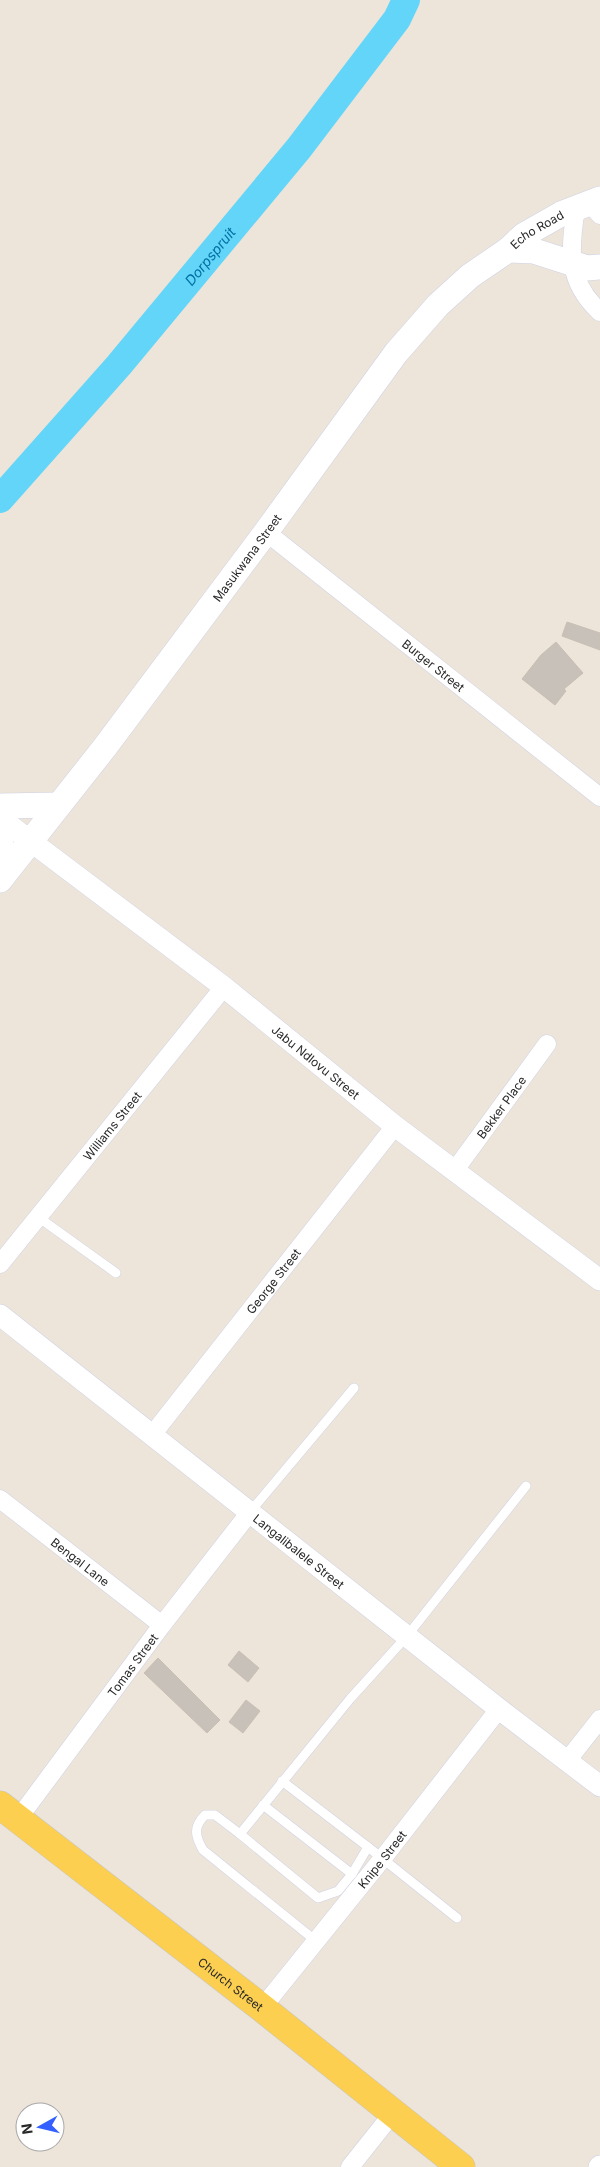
<svg xmlns="http://www.w3.org/2000/svg" width="600" height="2167" font-family="Inter,sans-serif">
<style>
.lines{fill:none;stroke-linecap:round;stroke-linejoin:round}
.river{stroke:#63d5f8;stroke-width:28}
.building{fill:#c8c1b9;stroke:#c8c0b3}
.service-casing{stroke:#cfd3e4;stroke-width:10}
.minor-casing{stroke:#cfd3e4;stroke-width:19}
.tertiary-casing{stroke:#cfd3e4;stroke-width:22}
.secondary-casing{stroke:#cfd3e4;stroke-width:26}
.primary-casing{stroke:#c7c7c7;stroke-width:29}
.service{stroke:#fff;stroke-width:9}
.minor{stroke:#fff;stroke-width:18}
.tertiary{stroke:#fff;stroke-width:21}
.secondary{stroke:#fff;stroke-width:25}
.primary{stroke:#fccf50;stroke-width:28}
.labels{text-anchor:middle;dominant-baseline:central;stroke-width:4;stroke-linejoin:round;paint-order:stroke}
.street-label{font-size:12px;fill:#292929;stroke:#fff}
.water-label{font-size:14px;font-style:italic;fill:#0271a4;stroke:#fff}
</style>
<rect width="100%" height="100%" fill="#ede4da"/>
<g class="lines">
<path class="river" id="s1" d="M0 499 119 365 299 148 397 19 406 0"/>
</g>
<g class="building">
<path d="M567 622 600 633V650L562 636Z"/>
<path d="M556 642 583 673 564 689 566 691 555 705 522 679 541 655Z"/>
<path d="M239 1651 259 1668 248 1682 228 1665Z"/>
<path d="M158 1658 220 1720 207 1733 144 1673Z"/>
<path d="M246 1700 260 1711 243 1733 229 1722Z"/>
</g>
<g class="lines">
<g class="service-casing">
<g id="service">
<path d="M38 1217 116 1273"/>
<path d="M250 1512 354 1388"/>
<path d="M282 1781 368 1847 352 1874"/>
<path d="M263 1805 352 1874 338 1891 318 1898 240 1834 350 1699 407 1636 526 1486"/>
<path d="M240 1834 215 1815H205C193 1827 195 1836 203 1850L316 1941"/>
<path d="M368 1847 457 1918"/>
</g>
</g>
<g class="minor-casing">
<g id="minor">
<path d="M590 203 600 215"/>
<path d="M576 209C569 250 567 282 600 312"/>
<path id="s2" d="M266 532 600 797"/>
<path id="s3" d="M455 1170 547 1044"/>
<path id="s4" d="M0 1264 224 987"/>
<path id="s5" d="M152 1435 395 1126"/>
<path id="s6" d="M0 1499 162 1625"/>
<path d="M567 1761 600 1719"/>
<path id="s7" d="M18 1819 162 1625 250 1512"/>
<path id="s8" d="M262 2008 383 1858 499 1709"/>
<path d="M350 2167 393 2113"/>
</g>
</g>
<g class="tertiary-casing">
<g id="tertiary">
<path id="s9" d="M0 818 224 987 395 1126 600 1280"/>
<path id="s10" d="M0 1315 499 1709 600 1786"/>
<path d="M599 2167 600 2166"/>
</g>
</g>
<g class="secondary-casing">
<g id="secondary">
<path d="M508 250 534 251 587 268 600 267"/>
<path d="M0 806 59 805"/>
<path d="M0 836 5 873"/>
<path id="s11" d="M0 880 105 747 266 532 396 353 438 305 470 276 508 250 524 235 561 214 600 199"/>
</g>
</g>
<g class="primary-casing">
<g id="primary">
<path id="s12" d="M0 1805 262 2008 461 2167"/>
</g>
</g>
<use href="#service" class="service"/>
<use href="#minor" class="minor"/>
<use href="#tertiary" class="tertiary"/>
<use href="#secondary" class="secondary"/>
<use href="#primary" class="primary"/>
</g>
<g class="labels">
<g class="street-label">
<text stroke="none"><textPath href="#s11" startOffset="848">Echo Road</textPath></text>
<text stroke="none"><textPath href="#s11" startOffset="406">Masukwana Street</textPath></text>
<text stroke="none"><textPath href="#s2" startOffset="214">Burger Street</textPath></text>
<text stroke="none"><textPath href="#s9" startOffset="399">Jabu Ndlovu Street</textPath></text>
<text stroke="none"><textPath href="#s3" startOffset="78">Bekker Place</textPath></text>
<text stroke="none"><textPath href="#s4" startOffset="178">Williams Street</textPath></text>
<text stroke="none"><textPath href="#s5" startOffset="196">George Street</textPath></text>
<text stroke="none"><textPath href="#s10" startOffset="381">Langalibalele Street</textPath></text>
<text stroke="none"><textPath href="#s6" startOffset="102">Bengal Lane</textPath></text>
<text stroke="none"><textPath href="#s7" startOffset="192">Tomas Street</textPath></text>
<text stroke="none"><textPath href="#s8" startOffset="191">Knipe Street</textPath></text>
<text stroke="none"><textPath href="#s12" startOffset="292">Church Street</textPath></text>
</g>
<g class="water-label">
<text stroke="none"><textPath href="#s1" startOffset="321">Dorpspruit</textPath></text>
</g>
</g>
<g transform="translate(40 2127) rotate(262)"><circle r="24" fill="#ffffff" stroke="#a9a9a9"/>
<path d="M0-4L9 19L0 12L-9 19Z" fill="#3460ff"/>
<text y="-8" font-size="14" font-weight="bold" text-anchor="middle" fill="#292929">N</text>
</g>
</svg>
